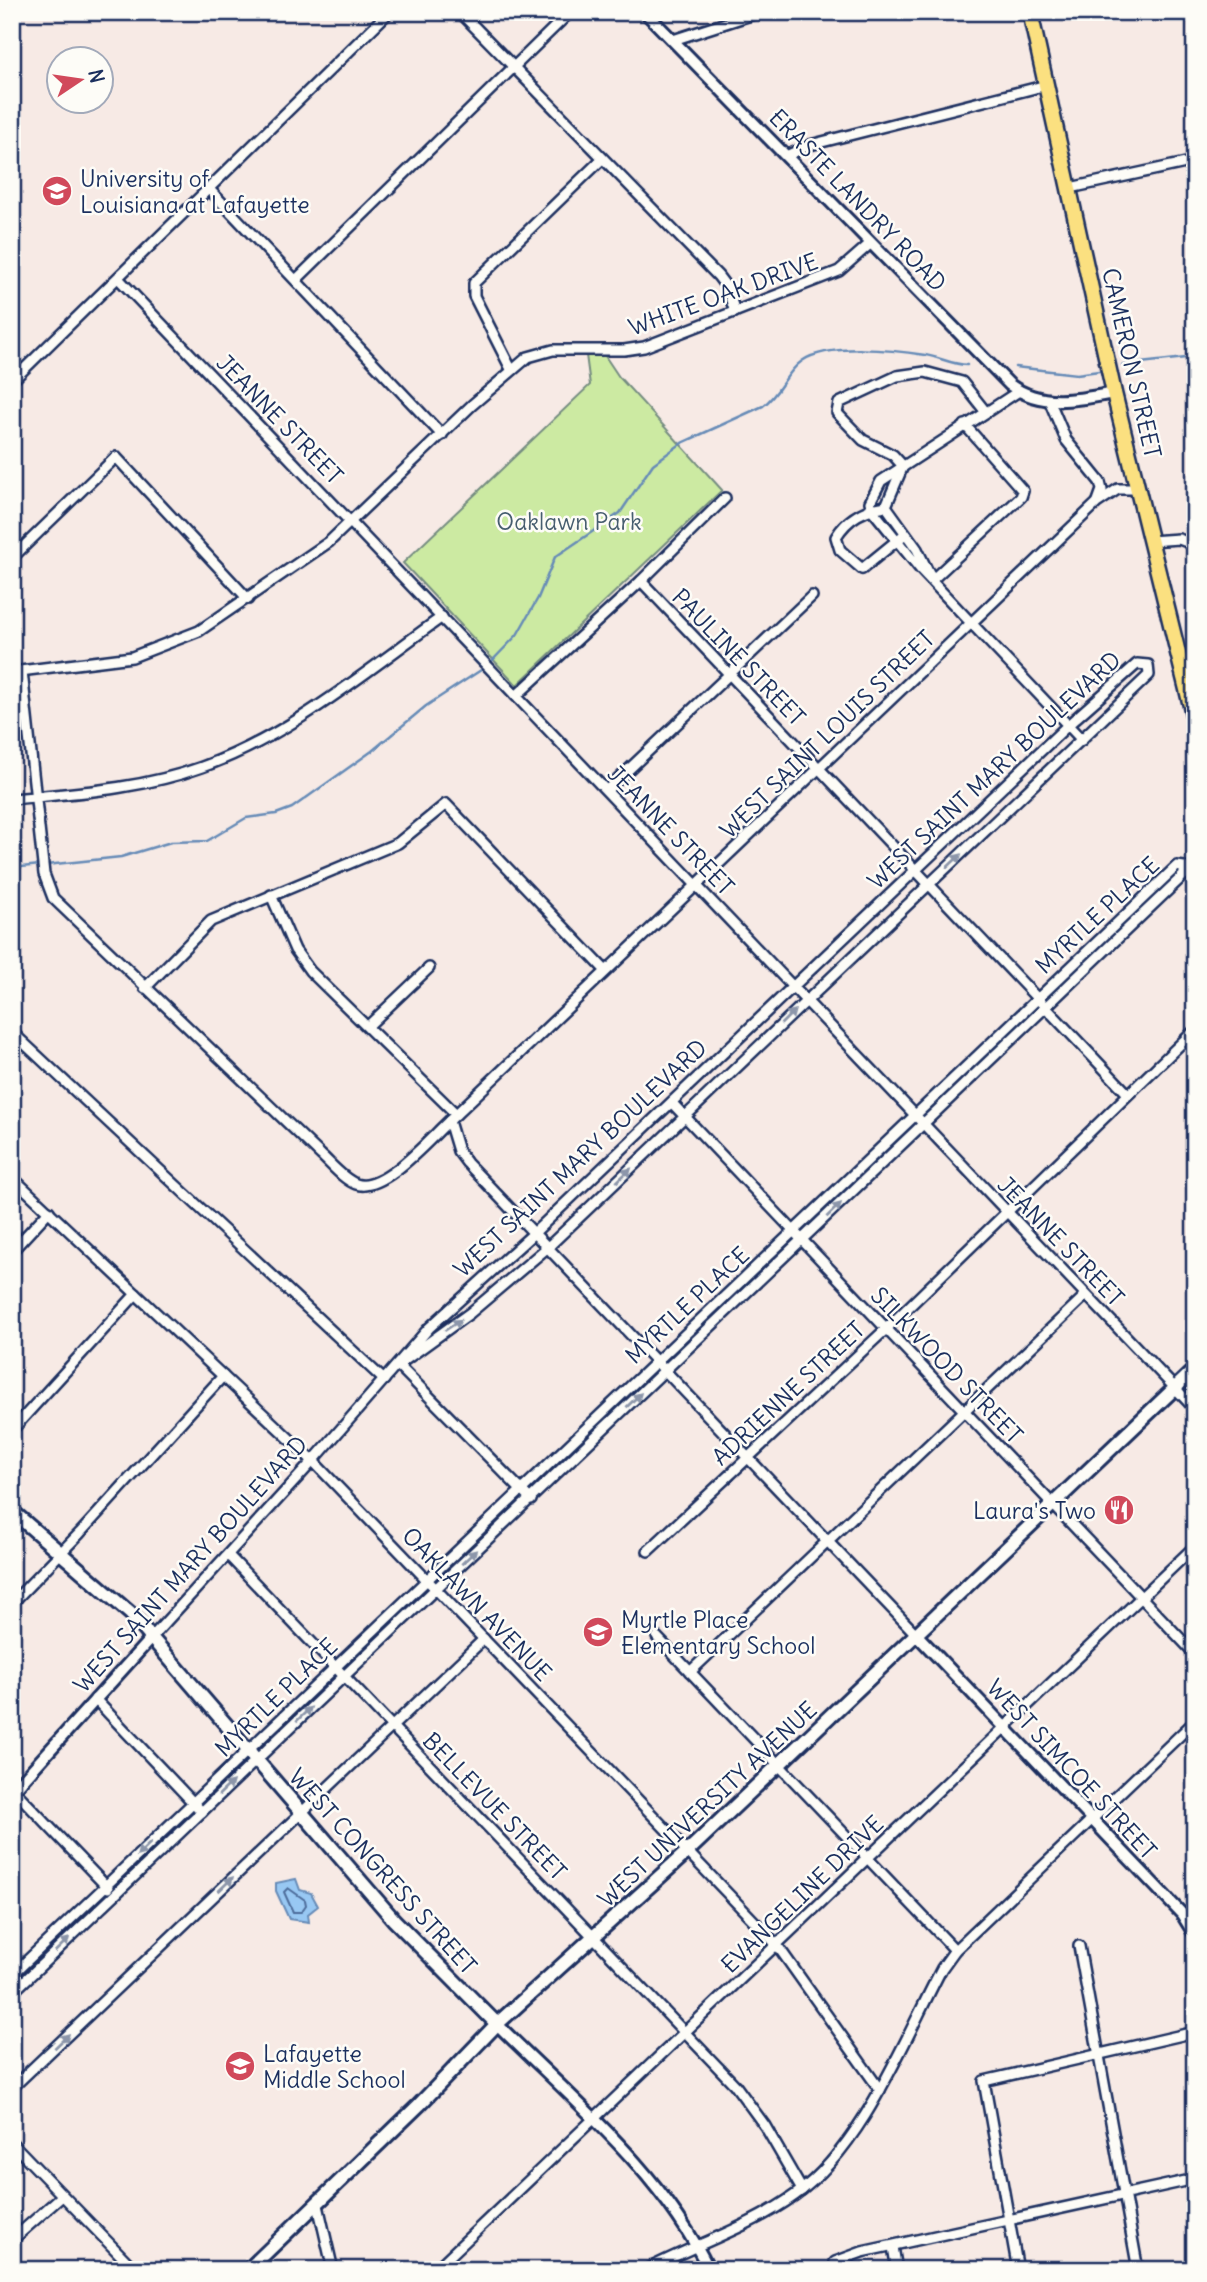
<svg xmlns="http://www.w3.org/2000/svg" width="1207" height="2282" font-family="Delius,sans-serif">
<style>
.green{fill:#cceaa2;stroke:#748c80;stroke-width:2}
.water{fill:#98c8f3;stroke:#668bb7;stroke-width:2}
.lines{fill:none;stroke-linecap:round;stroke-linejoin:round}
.shore{stroke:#4d6c9a;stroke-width:2}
.stream{stroke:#668bb7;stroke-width:2.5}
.minor-casing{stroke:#1b2f5e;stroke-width:14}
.tertiary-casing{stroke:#1b2f5e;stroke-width:16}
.secondary-casing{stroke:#1b2f5e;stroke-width:18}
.primary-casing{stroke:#1b2f5e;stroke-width:19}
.minor{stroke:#fdfcf7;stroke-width:9}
.tertiary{stroke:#fdfcf7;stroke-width:10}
.secondary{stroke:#fdfcf7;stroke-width:12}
.primary{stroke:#fbe080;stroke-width:14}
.oneway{fill:#8c96aa}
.labels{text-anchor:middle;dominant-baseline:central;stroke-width:5;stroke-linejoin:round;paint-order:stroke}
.poi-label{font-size:23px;fill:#1b2f5e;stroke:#fdfcf7;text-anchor:start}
.street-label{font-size:23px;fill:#1b2f5e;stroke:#fdfcf7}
.park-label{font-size:23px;fill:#475e6f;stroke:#fdfcf7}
</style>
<rect width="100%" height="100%" fill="#f7eae5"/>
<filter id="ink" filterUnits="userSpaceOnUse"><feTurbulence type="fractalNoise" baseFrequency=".0143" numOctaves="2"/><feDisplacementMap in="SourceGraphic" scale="14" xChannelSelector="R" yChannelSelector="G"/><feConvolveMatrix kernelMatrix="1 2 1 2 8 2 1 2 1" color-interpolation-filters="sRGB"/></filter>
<g filter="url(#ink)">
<path class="green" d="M603 353 619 377 722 490 517 685 403 563 590 385 586 355Z"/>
<path class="water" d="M296 1879 300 1890 311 1893 318 1906 308 1914 309 1922 289 1919 276 1891V1883Z"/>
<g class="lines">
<path class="shore" d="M288 1888 305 1900 306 1905 301 1912H293L284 1892Z"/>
<g class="stream">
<path d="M1122 365 1195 357"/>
<path d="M1015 367 1077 374 1099 371"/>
<path d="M489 664 517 635 538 598 555 557 620 513 653 464 682 443 763 406C780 394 785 373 802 361 828 343 894 350 925 355 939 357 953 365 967 365"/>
<path d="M46 865 121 857 171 842 207 841 246 818 276 814 292 808 372 751 426 706 484 668"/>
<path d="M12 868 40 865"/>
</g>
<g class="minor-casing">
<g id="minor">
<path d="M460 12 718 276 727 288 735 312"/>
<path d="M673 40 760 12"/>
<path d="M786 156 810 145 1047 85"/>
<path d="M1070 188 1195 161"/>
<path d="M209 189 442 435"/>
<path d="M118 278 1195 1409"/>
<path d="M296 280 570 12"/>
<path d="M511 369 474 296V283L602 159"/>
<path d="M12 381 389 12"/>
<path d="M1019 391 881 481 870 502 874 512 921 570 1082 740"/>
<path d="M1050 402 1066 440 1100 482 1102 490 1098 501"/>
<path d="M903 466 893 455 863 440 837 413 839 403 897 376 925 372 962 382 985 411"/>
<path d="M903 466 886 506 917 549 931 578"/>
<path d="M886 506C865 509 848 517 836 537L840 550 862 569 905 534"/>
<path d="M1150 541 1179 539 1195 545"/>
<path d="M12 558 116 457 248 599"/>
<path d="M932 580 1021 497 1023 491 965 425"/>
<path d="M641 581 1128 1094"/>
<path d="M22 671 44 874 53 898 321 1155C331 1164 343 1179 356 1184 383 1194 430 1138 449 1121L1097 503 1118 489H1137"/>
<path d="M12 672 132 657 199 631 329 542 472 405 528 357 553 350H624L644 347 839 271 871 243"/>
<path d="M516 696 641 581 725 498"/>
<path d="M607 790 812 596"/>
<path d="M12 799C76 793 142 789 202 767 290 736 366 671 442 617"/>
<path d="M271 895 295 950 310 971 456 1114"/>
<path d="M145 988 211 921 398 843 446 804 605 970"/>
<path d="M368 1026 429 968"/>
<path d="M12 1032 384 1380"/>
<path d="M672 1103 1195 1654"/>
<path d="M449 1121 458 1151 467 1163 916 1634"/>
<path d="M12 1177 313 1461 777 1945 880 2090"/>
<path d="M12 1251 49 1211"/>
<path d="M398 1365 531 1500"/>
<path d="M12 1430 136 1294"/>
<path d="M648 1551 886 1329 1195 1030"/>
<path d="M228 1555 735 2085 765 2126 802 2190"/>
<path d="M12 1603 80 1533 223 1376"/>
<path d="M152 1637 313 1461 429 1328 534 1233 1068 725 1137 664 1148 665 1149 675 548 1247 470 1313 398 1365"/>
<path d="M657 1637 955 1950"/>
<path d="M690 1672 1086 1295"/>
<path d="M95 1699 202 1812"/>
<path d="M14 1790 108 1888"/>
<path d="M1079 1946 1138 2270"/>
<path d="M12 1975 1177 866 1184 867V875L12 1993"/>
<path d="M12 2088 484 1639"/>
<path d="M12 2143 135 2270"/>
<path d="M318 2205 333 2270"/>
<path d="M12 2240 62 2196"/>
<path d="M893 2247 897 2270"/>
<path d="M835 2262 862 2252 1195 2179"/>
<path d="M435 2270 1195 1546"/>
<path d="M646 2270C694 2245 751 2227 795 2195 863 2147 904 2040 942 1968L955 1950 1195 1721"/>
<path d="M1018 2270 984 2081 1195 2032"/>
</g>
</g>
<g class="tertiary-casing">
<g id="tertiary">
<path d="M645 12 1010 385C1042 408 1077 400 1114 393"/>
<path d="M916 1634 1182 1914 1195 1935"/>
<path d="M12 1792 152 1637"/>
<path d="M497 2024C572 2099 662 2172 709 2270"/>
</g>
</g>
<g class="secondary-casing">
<g id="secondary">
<path d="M12 1511 131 1614 394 1920 497 2024"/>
<path d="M248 2270 419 2105 497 2024 687 1852 1195 1369"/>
</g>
</g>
<g class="primary-casing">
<path id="primary" d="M1030 12 1114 393 1195 722"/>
</g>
<use href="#minor" class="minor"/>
<use href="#tertiary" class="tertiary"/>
<use href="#secondary" class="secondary"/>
<use href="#primary" class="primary"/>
</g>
<defs><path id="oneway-solid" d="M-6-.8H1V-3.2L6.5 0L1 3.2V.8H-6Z" transform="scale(1.75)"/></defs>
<g class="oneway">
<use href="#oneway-solid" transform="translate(954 861) rotate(-43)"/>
<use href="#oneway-solid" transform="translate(788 1017) rotate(-45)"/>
<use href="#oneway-solid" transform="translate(624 1175) rotate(-43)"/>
<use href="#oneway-solid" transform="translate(834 1210) rotate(-44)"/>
<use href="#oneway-solid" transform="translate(453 1325) rotate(-34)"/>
<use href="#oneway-solid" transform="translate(634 1400) rotate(-44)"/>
<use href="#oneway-solid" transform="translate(469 1557) rotate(-43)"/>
<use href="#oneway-solid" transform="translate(304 1714) rotate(-43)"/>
<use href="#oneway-solid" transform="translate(226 1788) rotate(-44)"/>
<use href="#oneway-solid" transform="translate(144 1849) rotate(136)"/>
<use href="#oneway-solid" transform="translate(226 1884) rotate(-44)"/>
<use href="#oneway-solid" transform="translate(62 1945) rotate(-44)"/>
<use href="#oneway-solid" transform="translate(62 2041) rotate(-44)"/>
</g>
</g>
<defs>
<g id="university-disc" transform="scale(1.575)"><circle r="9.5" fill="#d1495b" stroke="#fdfcf7"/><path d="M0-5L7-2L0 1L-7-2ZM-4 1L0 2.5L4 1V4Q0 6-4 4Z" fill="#fff"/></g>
<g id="restaurant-disc" transform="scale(1.575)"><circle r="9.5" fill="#d1495b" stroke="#fdfcf7"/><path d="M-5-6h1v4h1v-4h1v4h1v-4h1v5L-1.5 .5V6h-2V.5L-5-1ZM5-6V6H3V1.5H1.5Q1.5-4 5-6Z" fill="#fff"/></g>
<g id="school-disc" transform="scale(1.575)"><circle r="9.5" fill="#d1495b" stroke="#fdfcf7"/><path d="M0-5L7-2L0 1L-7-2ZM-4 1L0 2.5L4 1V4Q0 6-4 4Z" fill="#fff"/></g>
</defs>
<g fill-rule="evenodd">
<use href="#university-disc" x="57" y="191"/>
<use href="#restaurant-disc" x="1119" y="1510"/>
<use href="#school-disc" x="598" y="1632"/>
<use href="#school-disc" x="240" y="2066"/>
</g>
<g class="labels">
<g class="poi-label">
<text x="80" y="178">University of<tspan x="80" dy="26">Louisiana at Lafayette</tspan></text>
<text x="1096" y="1510" text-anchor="end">Laura's Two</text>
<text x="621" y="1619">Myrtle Place<tspan x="621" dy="26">Elementary School</tspan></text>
<text x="263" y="2053">Lafayette<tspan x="263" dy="26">Middle School</tspan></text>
</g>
<g class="street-label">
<text transform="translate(858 200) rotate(46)">ERASTE LANDRY ROAD</text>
<text transform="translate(723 294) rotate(-20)">WHITE OAK DRIVE</text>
<text transform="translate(1132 363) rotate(77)">CAMERON STREET</text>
<text transform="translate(280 419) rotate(46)">JEANNE STREET</text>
<text transform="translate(739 657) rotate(46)">PAULINE STREET</text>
<text transform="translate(827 734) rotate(-44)">WEST SAINT LOUIS STREET</text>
<text transform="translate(994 770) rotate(-43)">WEST SAINT MARY BOULEVARD</text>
<text transform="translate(671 830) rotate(46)">JEANNE STREET</text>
<text transform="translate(1097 915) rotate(-43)">MYRTLE PLACE</text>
<text transform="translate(580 1158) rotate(-43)">WEST SAINT MARY BOULEVARD</text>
<text transform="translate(1061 1241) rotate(46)">JEANNE STREET</text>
<text transform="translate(687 1305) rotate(-43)">MYRTLE PLACE</text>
<text transform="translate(947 1365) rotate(46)">SILKWOOD STREET</text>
<text transform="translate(788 1393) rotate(-43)">ADRIENNE STREET</text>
<text transform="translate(190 1564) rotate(-48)">WEST SAINT MARY BOULEVARD</text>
<text transform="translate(477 1604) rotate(46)">OAKLAWN AVENUE</text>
<text transform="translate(276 1697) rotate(-44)">MYRTLE PLACE</text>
<text transform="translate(1072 1769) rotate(47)">WEST SIMCOE STREET</text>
<text transform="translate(707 1804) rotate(-43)">WEST UNIVERSITY AVENUE</text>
<text transform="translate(495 1806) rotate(46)">BELLEVUE STREET</text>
<text transform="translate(383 1871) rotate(48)">WEST CONGRESS STREET</text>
<text transform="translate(802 1894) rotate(-44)">EVANGELINE DRIVE</text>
</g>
<g class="park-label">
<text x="569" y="521">Oaklawn Park</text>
</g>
</g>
<rect width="1207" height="2282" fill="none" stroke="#fdfcf7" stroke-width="42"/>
<rect x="21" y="21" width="1165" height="2240" fill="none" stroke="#1b2f5e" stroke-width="2.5" filter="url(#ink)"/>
<g transform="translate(80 80) rotate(77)"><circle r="33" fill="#fdfcf7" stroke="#a3aaba" stroke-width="2"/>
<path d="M0-5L12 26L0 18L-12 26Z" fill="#d1495b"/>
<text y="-10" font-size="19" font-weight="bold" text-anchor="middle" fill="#1b2f5e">N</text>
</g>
</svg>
